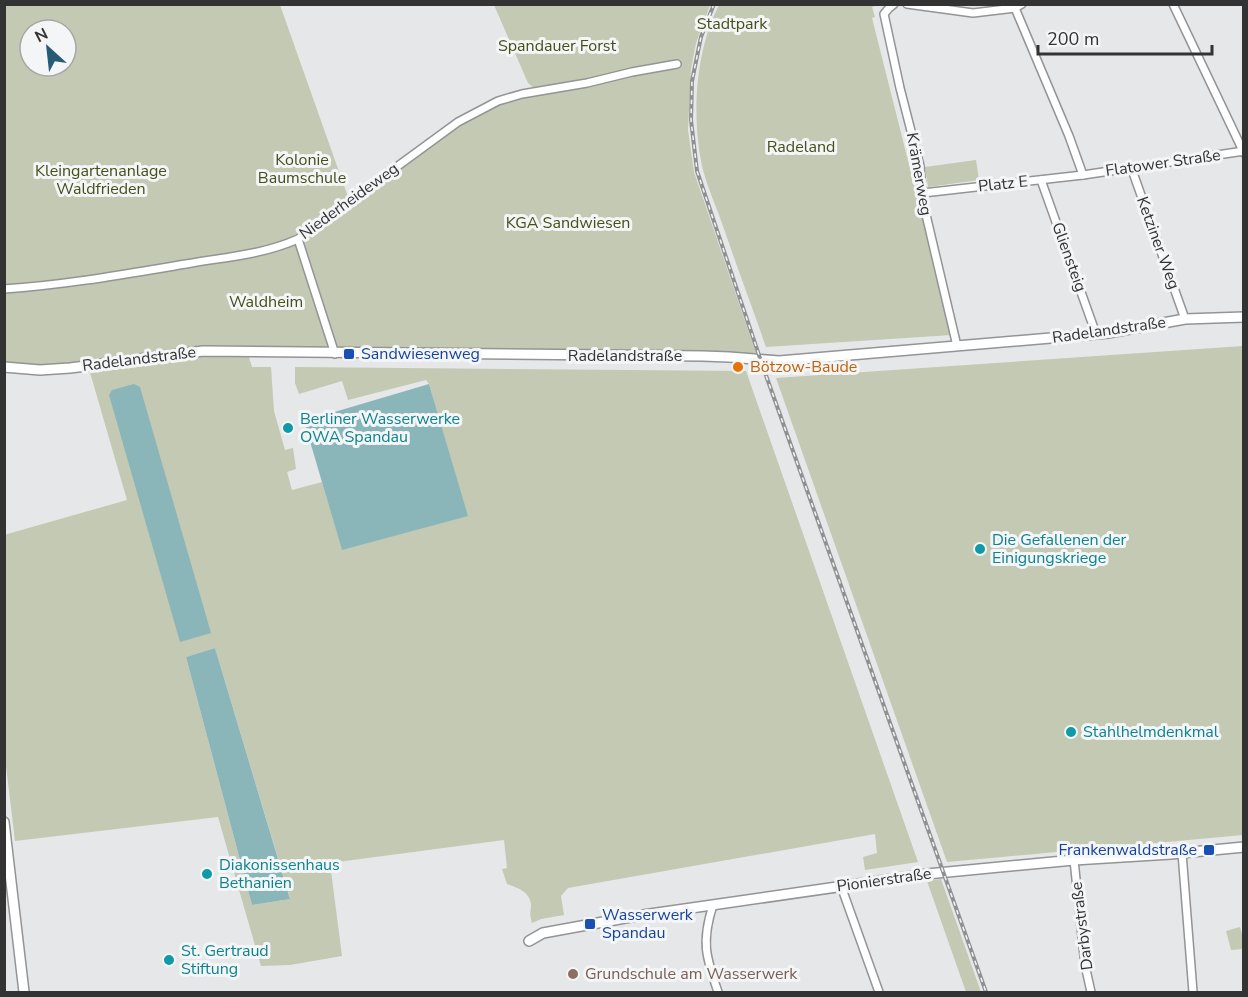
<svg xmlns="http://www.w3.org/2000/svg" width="1248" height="997" font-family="'Nunito Sans',sans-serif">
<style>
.green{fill:#c3c9b2;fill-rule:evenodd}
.water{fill:#8ab6ba}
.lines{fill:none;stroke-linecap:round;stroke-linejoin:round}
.minor-casing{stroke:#929496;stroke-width:10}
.tertiary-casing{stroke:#929496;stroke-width:12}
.minor{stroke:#fff;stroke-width:7}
.tertiary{stroke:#fff;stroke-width:9}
.rail-casing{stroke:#8f9091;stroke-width:4}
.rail{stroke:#f3f5f7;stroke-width:1.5;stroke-dasharray:4.5;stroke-linecap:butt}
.transit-dot{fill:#1a4fb4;stroke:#f3f5f7;stroke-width:2}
.food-dot{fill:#e8710a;stroke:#f3f5f7;stroke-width:2}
.culture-dot{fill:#0f9aa8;stroke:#f3f5f7;stroke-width:2}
.education-dot{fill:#8d6e63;stroke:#f3f5f7;stroke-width:2}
.labels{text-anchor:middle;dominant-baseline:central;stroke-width:6;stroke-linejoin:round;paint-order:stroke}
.park-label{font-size:16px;fill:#454f18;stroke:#f3f5f7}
.street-label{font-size:16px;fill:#333334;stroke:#f3f5f7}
.transit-label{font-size:16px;fill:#164399;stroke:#f3f5f7;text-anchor:start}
.food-label{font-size:16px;fill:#c56008;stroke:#f3f5f7;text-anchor:start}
.culture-label{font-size:16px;fill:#0d838f;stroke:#f3f5f7;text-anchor:start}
.education-label{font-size:16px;fill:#785e54;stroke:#f3f5f7;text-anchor:start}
</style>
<rect width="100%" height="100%" fill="#e6e7e9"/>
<g class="green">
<path d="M4 5H280L348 197 290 238 266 247 264 246 257 250 5 290ZM30 30H66V66H30Z"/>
<path d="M494 5H710L696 43 691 69 688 130 694 172 758 359 341 350 337 347 303 239 461 124 502 102 536 90 528 83Z"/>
<path d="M719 5H878L872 7 875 17 872 18 952 335 766 347C752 307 737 267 723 226 717 208 708 189 703 170 691 119 695 51 719 5Z"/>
<path d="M976 160 979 180 928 187 925 167Z"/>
<path d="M296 244 328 348 100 361 44 367 5 363 4 293 99 282 262 256Z"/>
<path d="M1243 346V835L947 862 776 378Z"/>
<path d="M203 353 248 354 252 367H271L274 411 285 450 293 448 296 469 287 472 292 490 322 482 342 549 467 515 429 384 426 380 348 400 342 381 299 394 295 383V367L746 371 918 862 865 870 863 857 877 853 875 834 568 888 561 896 564 915 541 919 532 923C530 916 530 914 531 907 532 893 518 888 507 884L502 869 507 868 504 840 330 863 342 956 290 965 261 966 218 817 15 841 4 749V535L127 500 89 369ZM215 648 290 898V899L252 905 186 657Z"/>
<path d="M941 879 981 992H966L927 881Z"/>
<path d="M1240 927 1243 938V949L1231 950 1226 931Z"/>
</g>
<g class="water">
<path d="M134 384 140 387 211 633 180 642 109 395 112 390Z"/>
<path d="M429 384 468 516 342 550 304 421Z"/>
<path d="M215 648 290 899 252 905 186 657Z"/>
</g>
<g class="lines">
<g class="minor-casing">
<g id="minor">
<path d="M894 4 889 8 884 14 900 88 920 166 923 202 957 346"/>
<path d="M907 4 973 13 1015 8 1022 4"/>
<path d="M1173 4 1244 153"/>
<path d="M1015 8 1069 136 1083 175"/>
<path d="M1131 167 1185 319"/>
<path d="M1041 180 1096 334"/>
<path d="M923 193 1083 175 1244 151"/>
<path d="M298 239 335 354"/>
<path d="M4 289C65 285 126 274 186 264 225 257 262 255 298 239L458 122 498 101 522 94 587 83 632 72 677 64"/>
<path d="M1182 853 1193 992"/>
<path d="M1074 860 1085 965 1091 992"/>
<path d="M841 886 879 992"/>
<path d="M713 905C701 942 706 957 718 992"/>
</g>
</g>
<g class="tertiary-casing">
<g id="tertiary">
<path d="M4 367 40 370 70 368 203 351 703 356 729 357 779 361 1074 336 1108 333 1185 319 1244 317"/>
<path d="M4 822 24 992"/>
<path d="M529 941 543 933 636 916 927 874 1074 860 1171 854 1244 847"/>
</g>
</g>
<use href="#minor" class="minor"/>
<use href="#tertiary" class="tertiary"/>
<g class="rail-casing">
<path id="rail" d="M714 4 701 37 692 81 691 120 697 171 763 367 986 992"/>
</g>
<use href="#rail" class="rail"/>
</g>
<g class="transit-dot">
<rect x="343" y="348" width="12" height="12" rx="3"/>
<rect x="1203" y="844" width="12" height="12" rx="3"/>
<rect x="584" y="918" width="12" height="12" rx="3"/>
</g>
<circle class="food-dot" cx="738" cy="367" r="6"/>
<g class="culture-dot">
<circle cx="288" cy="428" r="6"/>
<circle cx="980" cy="549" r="6"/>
<circle cx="1071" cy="732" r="6"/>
<circle cx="207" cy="874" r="6"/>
<circle cx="169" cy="960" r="6"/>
</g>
<circle class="education-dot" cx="573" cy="974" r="6"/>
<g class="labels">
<g class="park-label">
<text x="732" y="24">Stadtpark</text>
<text x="557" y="46">Spandauer Forst</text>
<text x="801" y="147">Radeland</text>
<text x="302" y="160">Kolonie<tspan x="302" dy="18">Baumschule</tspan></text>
<text x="101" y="171">Kleingartenanlage<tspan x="101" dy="18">Waldfrieden</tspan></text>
<text x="568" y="223">KGA Sandwiesen</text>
<text x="266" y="302">Waldheim</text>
</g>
<g class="street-label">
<text transform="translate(1163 163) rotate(-8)">Flatower Straße</text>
<text transform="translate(919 174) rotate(80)">Krämerweg</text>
<text transform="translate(1003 184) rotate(-6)">Platz E</text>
<text transform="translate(349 201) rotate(-36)">Niederheideweg</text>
<text transform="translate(1158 243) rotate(70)">Ketziner Weg</text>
<text transform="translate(1069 257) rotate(70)">Gliensteig</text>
<text transform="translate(1109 330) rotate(-8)">Radelandstraße</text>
<text x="625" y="356">Radelandstraße</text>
<text transform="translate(139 359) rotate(-7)">Radelandstraße</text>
<text transform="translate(884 880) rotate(-8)">Pionierstraße</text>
<text transform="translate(1082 926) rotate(-97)">Darbystraße</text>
</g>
<g class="transit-label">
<text x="361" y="354">Sandwiesenweg</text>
<text x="1197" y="850" text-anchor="end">Frankenwaldstraße</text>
<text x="602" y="915">Wasserwerk<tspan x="602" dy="18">Spandau</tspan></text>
</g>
<g class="food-label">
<text x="750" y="367">Bötzow-Baude</text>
</g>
<g class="culture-label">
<text x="300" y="419">Berliner Wasserwerke<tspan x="300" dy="18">OWA Spandau</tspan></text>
<text x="992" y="540">Die Gefallenen der<tspan x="992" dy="18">Einigungskriege</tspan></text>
<text x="1083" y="732">Stahlhelmdenkmal</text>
<text x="219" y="865">Diakonissenhaus<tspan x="219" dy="18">Bethanien</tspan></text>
<text x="181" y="951">St. Gertraud<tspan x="181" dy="18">Stiftung</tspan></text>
</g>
<g class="education-label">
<text x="585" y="974">Grundschule am Wasserwerk</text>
</g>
</g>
<rect width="1248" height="997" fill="none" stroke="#333334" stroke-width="12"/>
<g transform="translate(48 48) rotate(333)"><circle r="28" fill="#f3f5f7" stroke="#a6a7a9" stroke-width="1.5"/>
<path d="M0-4.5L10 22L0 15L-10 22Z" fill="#275c77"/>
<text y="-9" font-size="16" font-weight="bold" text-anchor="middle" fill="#333334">N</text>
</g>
<path d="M1038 45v9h174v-9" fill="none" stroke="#333334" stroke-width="3"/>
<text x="1047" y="45" font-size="18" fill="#333334" stroke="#f3f5f7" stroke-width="4.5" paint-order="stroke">200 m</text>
</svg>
